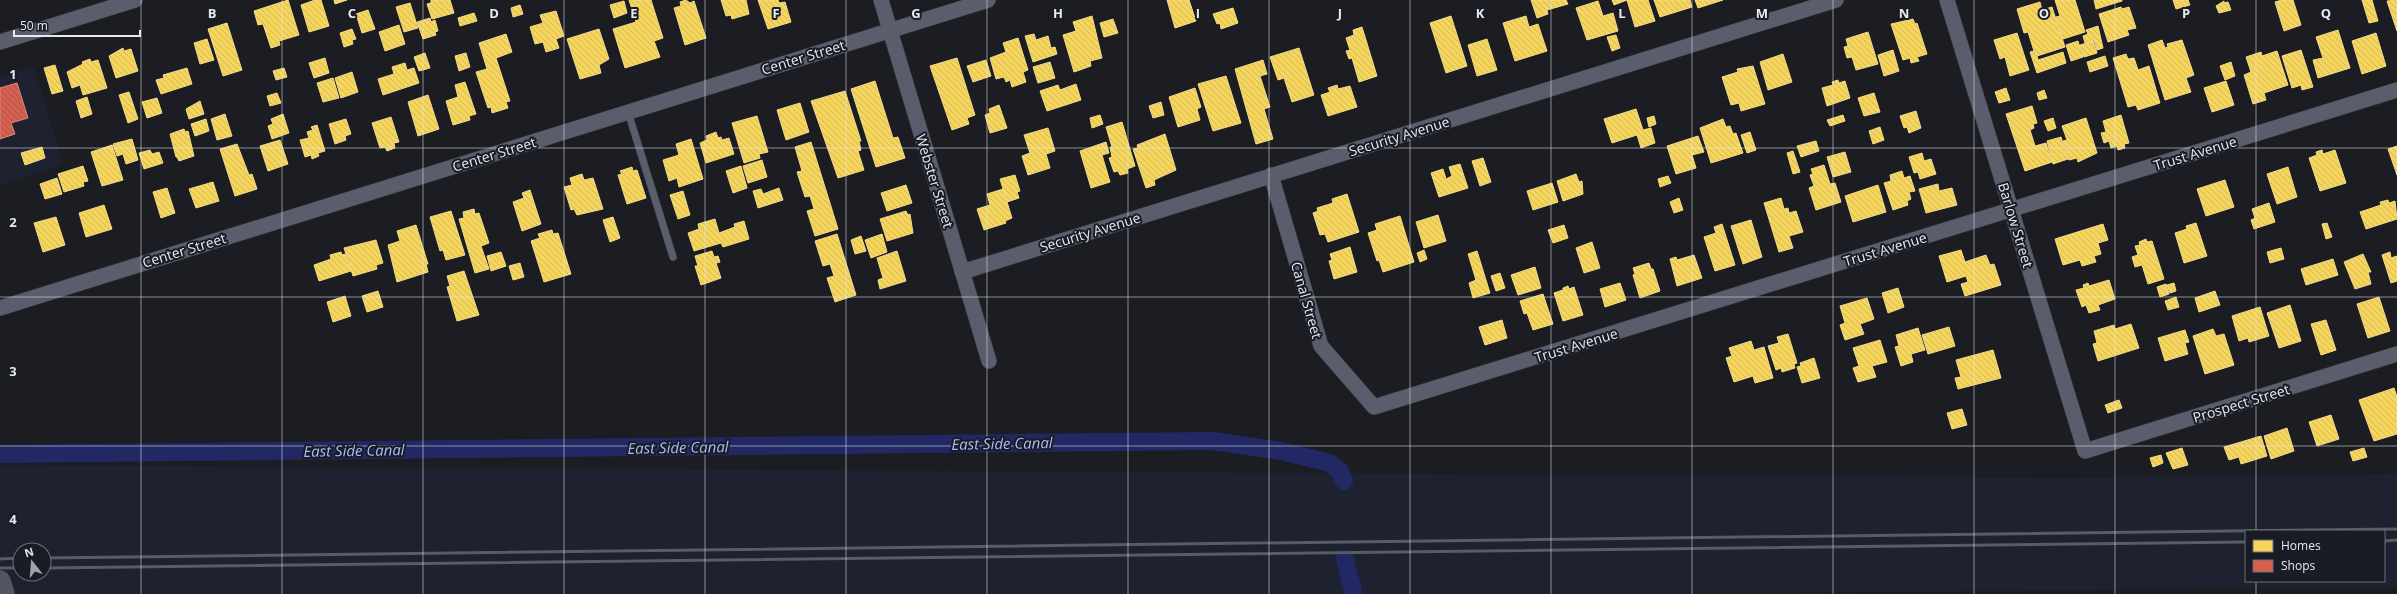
<svg xmlns="http://www.w3.org/2000/svg" width="2397" height="594" font-family="'Open Sans',sans-serif">
<style>
.built{fill:#1e212f;fill-rule:evenodd}
.homes{fill:url(#homes-back-hatch);stroke:#f2db89}
.shops{fill:url(#shops-back-hatch);stroke:#db897e}
.lines{fill:none;stroke-linecap:round;stroke-linejoin:round}
.canal{stroke:#212864;stroke-width:18}
.service-casing{stroke:#393b3e;stroke-width:8}
.minor-casing{stroke:#393b3e;stroke-width:16}
.secondary-casing{stroke:#393b3e;stroke-width:22}
.service{stroke:#595d6c;stroke-width:7}
.minor{stroke:#595d6c;stroke-width:15}
.secondary{stroke:#535564;stroke-width:21}
.rail{stroke:#595b65;stroke-width:3}
.grid{fill:none;stroke:#e8eaf2;stroke-width:1;stroke-opacity:0.55}
.labels{text-anchor:middle;dominant-baseline:central;stroke-width:4;stroke-linejoin:round;paint-order:stroke}
.street-label{font-size:14px;fill:#e8eaf2;stroke:#191b25}
.water-label{font-size:15px;font-style:italic;fill:#aebdf8;stroke:#191b25}
.grid-label{font-size:13px;text-anchor:middle;font-weight:bold;fill:#e8eaf2;stroke:#191b25;stroke-width:4;stroke-linejoin:round;paint-order:stroke}
</style>
<defs>
<pattern id="homes-back-hatch" width="6" height="6" patternUnits="userSpaceOnUse"><rect width="6" height="6" fill="#f6d55c"/><path d="M-1 5l2 2M0 0l6 6M5-1l2 2" fill="none" stroke="#d3b858"/></pattern>
<pattern id="shops-back-hatch" width="6" height="6" patternUnits="userSpaceOnUse"><rect width="6" height="6" fill="#d6604d"/><path d="M-1 5l2 2M0 0l6 6M5-1l2 2" fill="none" stroke="#a4574c"/></pattern>
</defs>
<rect width="100%" height="100%" fill="#1c1d22"/>
<g class="built">
<path d="M34 66 63 165 0 185V77Z"/>
<path d="M0 465 2059 478 2397 474V587L1683 594H0ZM2246 531H2384V581H2246ZM20 550H44V574H20Z"/>
</g>
<g class="homes">
<path d="M288 0 299 35 279 41 280 45 271 48 263 24 258 25 254 11Z"/>
<path d="M315 0H321L329 26 309 32 301 5Z"/>
<path d="M334 0H347L335 4Z"/>
<path d="M431 0H450L454 13 432 19 427 4 431 3Z"/>
<path d="M629 0H651L663 38 654 41 660 57 625 68 613 29 636 22Z"/>
<path d="M686 0 690 3 694 1 706 38 685 45 674 8 681 6 680 2Z"/>
<path d="M721 0H746L749 14 732 19 731 15 726 16Z"/>
<path d="M758 0H778L779 3 785 2 791 22 768 29Z"/>
<path d="M1167 0H1189L1196 21 1175 28Z"/>
<path d="M1531 0H1566L1568 4 1547 10 1548 14 1537 18Z"/>
<path d="M1612 0H1648L1655 21 1635 27 1627 0 1614 5Z"/>
<path d="M1654 0H1690L1692 7 1660 17Z"/>
<path d="M1695 0H1723L1698 8Z"/>
<path d="M2055 0H2075L2085 32 2063 39 2056 17 2060 16Z"/>
<path d="M2094 0H2122V1L2096 9Z"/>
<path d="M2173 0H2188L2190 5 2176 9Z"/>
<path d="M2282 0H2293L2301 25 2284 31 2275 2Z"/>
<path d="M2362 0H2372L2378 21 2369 23Z"/>
<path d="M2397 0V31L2387 1Z"/>
<path d="M624 1 627 13 614 18 610 5Z"/>
<path d="M1598 1 1603 16 1613 13 1618 31 1587 40 1576 8Z"/>
<path d="M2224 1V3L2228 2 2231 10 2219 13 2216 6Z"/>
<path d="M2040 2 2042 10 2052 7 2065 47 2037 56 2038 60 2063 52 2066 63 2037 73 2030 52 2034 51 2028 32 2024 33 2017 9Z"/>
<path d="M410 3 418 28 404 32 396 7Z"/>
<path d="M520 5 523 14 513 17 511 8Z"/>
<path d="M2121 7 2122 9 2129 7 2136 28 2127 30 2129 35 2108 42 2099 14Z"/>
<path d="M1233 8 1238 23 1221 29 1220 23 1217 24 1213 14Z"/>
<path d="M368 10 375 29 362 33 356 14Z"/>
<path d="M556 11 564 36 556 39 559 48 546 52 543 42 535 44 530 27 543 23 540 15Z"/>
<path d="M474 13 477 21 460 26 458 18Z"/>
<path d="M1092 16 1102 58 1090 61 1091 66 1074 72 1063 35 1076 31 1073 22Z"/>
<path d="M1451 16 1467 66 1446 73 1430 23Z"/>
<path d="M1526 16 1529 27 1538 24 1547 51 1515 61 1503 23Z"/>
<path d="M430 18 431 22 435 20 438 31 435 32 436 35 423 39 417 22Z"/>
<path d="M1113 19 1118 33 1104 37 1100 23Z"/>
<path d="M1913 19 1915 24 1917 23 1927 54 1917 57 1919 61 1911 63 1910 58 1903 60 1891 24Z"/>
<path d="M227 23 242 70 223 76 208 29Z"/>
<path d="M399 25 405 44 385 51 379 32Z"/>
<path d="M2098 26 2103 48 2097 50 2094 40 2085 43 2083 36 2088 34 2086 30Z"/>
<path d="M1362 27 1377 76 1359 82 1352 58 1349 59 1346 51 1350 50 1346 38 1354 35 1353 30Z"/>
<path d="M352 29 356 39 352 40 353 44 344 47 340 33Z"/>
<path d="M599 29 609 59 599 65 601 73 580 79 567 39Z"/>
<path d="M2338 30 2350 68 2318 78 2313 60 2323 58 2316 37Z"/>
<path d="M1868 32 1878 64 1856 70 1852 57 1847 58 1844 47 1848 46 1846 39Z"/>
<path d="M2017 33 2029 70 2010 76 2005 57 2000 59 1994 40Z"/>
<path d="M2376 33 2386 66 2362 74 2352 41Z"/>
<path d="M506 34 512 52 496 58 510 101 506 102 508 108 492 113 491 107 488 108 476 72 487 69 479 43Z"/>
<path d="M1034 34 1036 40 1048 36 1051 48 1055 47 1057 54 1033 62 1025 36Z"/>
<path d="M1616 35 1620 48 1612 51 1607 37Z"/>
<path d="M1018 38 1028 70 1023 72 1026 82 1012 87 1010 80 1006 82 1004 77 996 79 990 58 1006 52 1003 43Z"/>
<path d="M207 39 214 60 200 64 194 43Z"/>
<path d="M1487 39 1497 70 1477 76 1468 45Z"/>
<path d="M2162 40 2165 48 2168 47 2167 44 2182 40 2194 75 2186 78 2191 92 2165 100 2148 45Z"/>
<path d="M2078 41 2083 57 2071 61 2066 45Z"/>
<path d="M2093 41 2097 53 2084 57 2080 45Z"/>
<path d="M123 48 124 51 131 49 138 71 116 78 109 56Z"/>
<path d="M1299 48 1314 95 1292 102 1284 78 1278 80 1270 57Z"/>
<path d="M1893 50 1899 71 1884 76 1878 55Z"/>
<path d="M2301 50 2313 87 2302 90 2301 85 2292 88 2282 56Z"/>
<path d="M2277 51 2288 85 2264 93 2266 100 2253 104 2244 75 2251 72 2246 57 2261 52 2262 56Z"/>
<path d="M425 53 430 68 419 71 414 57Z"/>
<path d="M466 53 470 67 459 71 455 56Z"/>
<path d="M1783 54 1792 82 1768 90 1760 62Z"/>
<path d="M2126 54 2128 59 2134 58 2138 70 2149 66 2160 103 2138 110 2136 105 2128 107 2113 58Z"/>
<path d="M2105 56 2108 66 2090 72 2087 62Z"/>
<path d="M325 58 329 73 314 78 309 63Z"/>
<path d="M957 58 975 115 967 118 969 124 952 130 930 66Z"/>
<path d="M90 59 91 62 98 60 107 88 83 95 80 85 72 88 67 72 83 64 82 62Z"/>
<path d="M986 60 991 76 973 82 967 66Z"/>
<path d="M1263 60 1267 74 1260 76 1270 107 1264 109 1273 139 1256 144 1235 69Z"/>
<path d="M1050 62 1055 78 1038 83 1033 67Z"/>
<path d="M2231 62 2235 76 2225 80 2220 66Z"/>
<path d="M405 63 407 70 414 68 419 83 383 95 378 79 394 74 392 67Z"/>
<path d="M55 65 63 91 52 94 44 68Z"/>
<path d="M1753 66 1765 104 1741 111 1739 103 1731 105 1722 77 1738 72 1737 69Z"/>
<path d="M187 68 192 84 161 94 156 80 164 78 163 75Z"/>
<path d="M284 68 287 77 276 80 273 71Z"/>
<path d="M352 72 358 92 341 98 335 78Z"/>
<path d="M1226 76 1241 123 1213 131 1198 84Z"/>
<path d="M333 78 339 98 323 102 317 83Z"/>
<path d="M1838 80 1839 83 1845 81 1850 98 1827 106 1822 88 1833 85 1832 82Z"/>
<path d="M875 81 893 138 898 137 905 158 876 167 851 89Z"/>
<path d="M2226 81 2234 105 2212 112 2204 88Z"/>
<path d="M465 82 476 114 469 116 470 120 453 125 446 101 458 97 455 85Z"/>
<path d="M1076 84 1081 100 1047 111 1040 91 1058 85 1060 90Z"/>
<path d="M1337 85 1338 89 1350 86 1357 107 1328 116 1321 95 1330 92 1328 88Z"/>
<path d="M1195 88 1201 107 1197 109 1200 120 1178 127 1169 97Z"/>
<path d="M2006 88 2010 100 1999 103 1995 92Z"/>
<path d="M2044 90 2047 98 2039 100 2037 93Z"/>
<path d="M845 91 861 141H859L861 150 858 151 864 170 838 178 811 101Z"/>
<path d="M129 92 138 119 128 123 119 95Z"/>
<path d="M277 93 281 103 270 106 267 96Z"/>
<path d="M1874 93 1880 112 1864 116 1858 98Z"/>
<path d="M428 95 439 129 418 136 408 102Z"/>
<path d="M87 97 92 114 81 118 76 101Z"/>
<path d="M157 98 162 113 147 118 142 102Z"/>
<path d="M200 101 204 114 189 119 186 109Z"/>
<path d="M1161 102 1164 115 1153 118 1149 106Z"/>
<path d="M800 103 809 132 786 140 777 110Z"/>
<path d="M999 105 1007 128 990 133 985 115 990 113 989 109Z"/>
<path d="M2032 106 2037 123 2033 124 2034 128 2030 130 2035 146 2046 143 2052 162 2025 171 2006 114Z"/>
<path d="M1636 109 1643 130 1651 128 1655 143 1641 148 1637 135 1612 143 1604 119Z"/>
<path d="M1916 111 1921 128 1909 133 1907 127 1904 128 1900 116Z"/>
<path d="M225 114 232 136 217 140 211 119Z"/>
<path d="M283 114 289 133 272 139 268 126 273 124 271 119Z"/>
<path d="M1100 115 1103 124 1092 128 1090 118Z"/>
<path d="M1843 115 1845 121 1830 126 1827 120Z"/>
<path d="M2121 115 2129 143 2124 144 2125 148 2118 150 2117 146 2111 148 2109 141 2104 143 2101 133 2106 132 2103 121Z"/>
<path d="M757 116 768 152 759 154 760 158 744 163 732 123Z"/>
<path d="M1654 116 1656 124 1649 127 1647 118Z"/>
<path d="M391 117 399 142 394 143 395 148 387 151 385 147 380 148 372 123Z"/>
<path d="M2053 118 2056 128 2048 131 2044 121Z"/>
<path d="M2086 118 2097 153 2078 162 2077 158 2069 160 2063 141 2067 140 2062 126Z"/>
<path d="M206 119 209 131 195 136 191 124Z"/>
<path d="M346 119 351 134 345 136 346 140 335 144 329 124Z"/>
<path d="M1723 119 1726 127 1730 126 1733 134 1736 133 1743 153 1711 163 1700 128Z"/>
<path d="M1122 122 1135 166 1127 169 1128 173 1120 175 1118 171 1114 172 1109 158 1112 157 1110 147H1112L1106 127Z"/>
<path d="M317 125 325 151 318 153 319 156 312 159 311 155 305 157 300 140 309 138 307 132 313 130 311 127Z"/>
<path d="M1880 127 1884 140 1873 144 1869 131Z"/>
<path d="M1048 128 1055 151 1046 154 1050 168 1028 175 1022 156 1030 153 1024 135Z"/>
<path d="M184 129 185 132 188 131 194 156 179 161 177 157H176L170 134Z"/>
<path d="M716 132 718 138 721 137 722 140 729 138 734 154 706 163 700 143 707 140 706 136Z"/>
<path d="M1750 132 1756 150 1747 153 1741 135Z"/>
<path d="M1165 134 1176 170 1154 180 1155 185 1146 188 1133 149 1138 148 1137 145Z"/>
<path d="M1698 136 1704 152 1692 155 1696 168 1676 174 1667 146Z"/>
<path d="M2061 137 2068 159 2053 164 2047 141Z"/>
<path d="M132 139 138 160 126 164 123 154 117 156 113 144Z"/>
<path d="M691 139 703 179 679 187 677 178 669 181 663 160 679 155 676 144Z"/>
<path d="M280 140 288 164 268 171 260 146Z"/>
<path d="M1816 141 1819 151 1801 157 1797 146Z"/>
<path d="M811 142 838 229 815 236 807 211 814 209 810 196 805 197 797 172 802 171 795 147Z"/>
<path d="M1106 142 1109 153 1102 155 1110 182 1091 188 1080 151Z"/>
<path d="M237 144 249 175 252 174 257 189 235 196 220 149Z"/>
<path d="M112 145 123 180 102 186 91 152Z"/>
<path d="M2397 146V175L2388 149Z"/>
<path d="M42 147 45 158 25 165 21 153Z"/>
<path d="M150 150 152 154 159 152 163 163 144 169 139 153Z"/>
<path d="M2322 150 2323 154 2335 150 2346 183 2320 191 2309 158 2317 155 2316 152Z"/>
<path d="M1793 151 1800 172 1793 174 1787 153Z"/>
<path d="M1845 152 1851 172 1833 177 1827 157Z"/>
<path d="M1922 153 1924 161 1931 159 1936 174 1920 179 1918 172 1914 173 1909 157Z"/>
<path d="M1483 158 1491 182 1480 186 1472 161Z"/>
<path d="M762 160 767 177 748 183 743 166Z"/>
<path d="M1460 164 1468 188 1439 197 1431 173 1443 169 1446 179 1452 176 1449 167Z"/>
<path d="M1824 165 1830 184 1835 183 1841 202 1816 210 1809 188 1814 186 1810 175 1813 174 1811 169Z"/>
<path d="M83 166 88 181 83 182 84 186 64 192 58 174Z"/>
<path d="M741 166 747 188 733 193 726 171Z"/>
<path d="M632 167 633 171 637 170 646 198 627 204 618 175 622 174 620 171Z"/>
<path d="M2288 167 2297 197 2277 204 2267 174Z"/>
<path d="M1902 171 1904 178 1910 176 1915 191 1909 192 1911 199 1907 201 1908 205 1893 210 1884 183 1891 181 1890 175Z"/>
<path d="M582 174 584 180 593 178 603 209 577 215 574 209 571 210 564 187 572 185 570 178Z"/>
<path d="M1576 174 1579 182 1582 181 1583 194 1563 201 1557 181Z"/>
<path d="M1015 175 1020 191 1017 192 1019 198 1007 202 1000 179Z"/>
<path d="M1668 176 1671 183 1660 187 1658 179Z"/>
<path d="M57 178 62 194 45 199 40 184Z"/>
<path d="M2225 180 2234 207 2206 216 2197 189Z"/>
<path d="M213 182 219 201 196 208 189 189Z"/>
<path d="M1552 183 1558 202 1533 210 1527 191Z"/>
<path d="M1938 184 1939 191 1952 188 1957 205 1926 213 1919 189Z"/>
<path d="M906 185 912 203 887 211 881 193Z"/>
<path d="M1878 185 1886 212 1853 222 1845 196Z"/>
<path d="M167 188 175 213 161 218 153 192Z"/>
<path d="M779 188 783 200 758 208 753 191 761 189 763 194Z"/>
<path d="M1003 189 1012 218 1005 221 1006 223 984 230 977 209 990 205 987 194Z"/>
<path d="M530 190 541 224 522 231 513 202 524 198 522 193Z"/>
<path d="M683 191 690 215 678 219 670 195Z"/>
<path d="M1347 194 1359 232 1328 242 1325 234 1320 235 1313 213 1318 211 1317 208 1333 203 1332 199Z"/>
<path d="M1679 198 1683 210 1674 213 1670 202Z"/>
<path d="M1781 198 1784 209 1788 208 1789 213 1796 211 1803 232 1789 236 1793 248 1779 252 1764 203Z"/>
<path d="M2388 200 2389 203 2395 201 2397 219 2366 229 2360 212 2381 205 2380 202Z"/>
<path d="M2269 203 2275 222 2254 229 2251 220 2255 218 2252 209Z"/>
<path d="M104 205 112 229 86 237 79 213Z"/>
<path d="M474 209 475 214 479 213 489 243 481 246 489 269 475 273 459 219 464 218 463 212Z"/>
<path d="M451 211 465 255 446 260 443 250 440 251 430 217Z"/>
<path d="M906 211 908 215 910 214 913 233 887 241 880 219Z"/>
<path d="M1438 215 1446 241 1424 248 1416 222Z"/>
<path d="M1400 216 1414 262 1383 272 1379 260 1377 261 1368 233 1377 230 1375 224Z"/>
<path d="M56 217 65 245 43 252 34 223Z"/>
<path d="M613 217 620 238 610 242 603 220Z"/>
<path d="M715 219 719 233 735 227 734 224 744 221 749 239 723 247 721 243 694 251 688 233 699 229 698 224Z"/>
<path d="M1751 220 1762 257 1743 264 1731 226Z"/>
<path d="M2196 223 2207 256 2184 263 2175 233 2187 229 2186 226Z"/>
<path d="M2327 223 2332 237 2326 239 2322 224Z"/>
<path d="M1722 224 1735 265 1715 271 1704 237 1716 233 1714 227Z"/>
<path d="M2103 224 2108 240 2098 243 2101 254 2094 256 2096 262 2082 266 2080 260 2063 265 2055 239Z"/>
<path d="M416 225 428 264H426L428 272 397 282 388 245 400 241 397 231Z"/>
<path d="M1564 225 1568 238 1553 243 1548 230Z"/>
<path d="M552 230 553 234 558 233 571 274 544 282 531 241 540 238 538 234Z"/>
<path d="M837 234 856 295 835 302 827 278 834 276 830 264 823 266 815 241Z"/>
<path d="M882 234 887 252 871 258 865 240Z"/>
<path d="M861 236 866 251 855 254 851 240Z"/>
<path d="M2146 239 2147 242 2152 241 2164 279 2148 284 2142 265 2135 267 2132 257 2138 255 2135 246 2140 245 2139 242Z"/>
<path d="M376 240 383 263 376 265 377 269 353 276 344 248Z"/>
<path d="M1592 242 1600 268 1584 273 1576 248Z"/>
<path d="M1350 247 1357 272 1334 279 1329 261 1332 260 1330 254Z"/>
<path d="M2281 248 2284 259 2270 263 2267 252Z"/>
<path d="M1424 250 1427 259 1420 262 1417 253Z"/>
<path d="M1961 250 1965 262 1986 255 1990 265 1994 264 2001 285 1965 296 1961 284 1968 282 1966 276 1947 282 1939 256Z"/>
<path d="M712 251 714 257 718 256 720 262 716 263 721 278 701 285 695 266H698L695 256Z"/>
<path d="M897 251 906 281 880 289 878 280 883 278 877 258Z"/>
<path d="M1477 251 1490 293 1473 298 1469 283 1476 280 1468 254Z"/>
<path d="M341 252 342 255 345 254 351 271 319 281 314 265 331 259 330 255Z"/>
<path d="M501 252 506 266 491 271 487 256Z"/>
<path d="M2390 252 2391 258 2397 256V281L2391 283 2382 255Z"/>
<path d="M2363 254 2371 272H2368L2371 284 2355 289 2344 262Z"/>
<path d="M1694 255 1702 278 1677 286 1670 259 1676 257 1677 260Z"/>
<path d="M2333 259 2338 275 2306 285 2301 269Z"/>
<path d="M520 263 524 277 513 280 509 266Z"/>
<path d="M1649 263 1651 269H1653L1660 291 1640 298 1633 275 1635 274 1633 268Z"/>
<path d="M1535 267 1541 288 1518 295 1511 275Z"/>
<path d="M464 271 479 315 457 321 447 287 450 286 447 276Z"/>
<path d="M1500 273 1505 288 1496 291 1491 276Z"/>
<path d="M2109 280 2115 299 2098 305 2100 310 2089 313 2086 305 2082 307 2076 290 2084 288 2083 285 2088 283 2089 286Z"/>
<path d="M1620 283 1626 300 1605 307 1600 289Z"/>
<path d="M2174 283 2176 291 2170 293 2167 285Z"/>
<path d="M2166 284 2169 294 2160 297 2157 287Z"/>
<path d="M1568 286 1569 289 1574 287 1583 315 1563 321 1554 293 1563 290V288Z"/>
<path d="M1898 288 1904 307 1888 313 1882 293Z"/>
<path d="M378 291 383 307 367 312 362 296Z"/>
<path d="M2215 291 2220 305 2199 312 2195 298Z"/>
<path d="M1543 294 1553 324 1533 330 1527 313 1524 314 1520 301Z"/>
<path d="M345 296 351 316 333 322 327 302Z"/>
<path d="M2176 297 2179 307 2168 310 2165 301Z"/>
<path d="M2379 297 2390 331 2368 338 2357 304Z"/>
<path d="M1867 298 1874 319 1860 324 1864 334 1845 340 1840 325 1845 323 1840 306Z"/>
<path d="M2290 305 2301 341 2279 348 2267 313Z"/>
<path d="M2260 307 2269 336 2249 342 2248 338 2239 341 2232 316Z"/>
<path d="M1502 320 1507 338 1485 345 1479 327Z"/>
<path d="M2326 320 2336 350 2321 355 2311 324Z"/>
<path d="M2131 324 2139 348 2098 361 2093 344 2097 343 2094 331 2114 325 2115 329Z"/>
<path d="M1949 327 1955 346 1928 354 1922 335Z"/>
<path d="M1918 328 1925 350 1911 354 1913 362 1901 366 1895 347 1899 346 1896 335Z"/>
<path d="M2213 329 2216 336 2224 334 2234 365 2205 374 2193 336Z"/>
<path d="M2185 330 2189 342 2185 343 2188 354 2165 361 2158 338Z"/>
<path d="M1788 334 1797 363 1794 364 1795 368 1782 372 1781 368 1776 370 1768 346 1779 343 1777 337Z"/>
<path d="M1880 340 1887 362 1872 366 1876 377 1858 382 1853 368 1859 366 1853 348Z"/>
<path d="M1751 341 1754 350 1764 347 1773 378 1755 383 1753 376 1734 382 1726 358 1732 356 1729 348Z"/>
<path d="M1993 350 2001 378 1958 389 1955 378 1961 377 1956 360Z"/>
<path d="M1814 358 1820 378 1802 383 1797 367 1801 366 1800 363Z"/>
<path d="M2394 388 2397 397V434L2374 441 2359 400Z"/>
<path d="M2119 400 2122 408 2108 413 2105 405Z"/>
<path d="M1962 409 1967 425 1952 429 1947 413Z"/>
<path d="M2331 415 2339 439 2317 446 2309 422Z"/>
<path d="M2287 428 2294 451 2271 459 2264 436Z"/>
<path d="M2261 436 2267 456 2241 464 2239 457 2229 460 2224 447Z"/>
<path d="M2182 448 2188 465 2173 469 2166 453Z"/>
<path d="M2364 448 2367 457 2353 461 2350 452Z"/>
<path d="M2161 455 2163 463 2153 467 2150 458Z"/>
</g>
<path class="shops" d="M17 83 28 118 11 123 15 134 0 139V88Z"/>
<g class="lines">
<g class="canal">
<path d="M0 454 1213 441 1281 451 1330 463 1340 471 1344 481"/>
<path d="M1345 559 1353 591"/>
</g>
<g class="service-casing">
<path id="service" d="M628 112 673 257"/>
</g>
<g class="minor-casing">
<g id="minor">
<path d="M881 0 989 361"/>
<path d="M1947 0 2085 451 2397 354"/>
<path d="M0 42 135 0"/>
<path d="M1271 175 1321 346 1374 407 2397 90"/>
<path d="M962 272 1836 0"/>
<path d="M0 308 988 0"/>
</g>
</g>
<g class="secondary-casing">
<path id="secondary" d="M0 581 4 594"/>
</g>
<use href="#service" class="service"/>
<use href="#minor" class="minor"/>
<use href="#secondary" class="secondary"/>
<g class="rail">
<path d="M2384 541 2397 540"/>
<path d="M44 558 2397 529"/>
<path d="M0 559 20 558"/>
<path d="M0 568H20"/>
<path d="M44 568 2246 542"/>
</g>
</g>
<path class="grid" d="M141 0V594M282 0V594M423 0V594M564 0V594M705 0V594M846 0V594M987 0V594M1128 0V594M1269 0V594M1410 0V594M1551 0V594M1692 0V594M1833 0V594M1974 0V594M2115 0V594M2256 0V531M0 148H2397M0 297H2397M0 446H2397M2256 581V594"/>
<g class="labels">
<g class="street-label">
<text transform="translate(803 57) rotate(-17)">Center Street</text>
<text transform="translate(1399 136) rotate(-17)">Security Avenue</text>
<text transform="translate(2195 153) rotate(-17)">Trust Avenue</text>
<text transform="translate(494 154) rotate(-17)">Center Street</text>
<text transform="translate(935 181) rotate(73)">Webster Street</text>
<text transform="translate(2016 225) rotate(73)">Barlow Street</text>
<text transform="translate(1090 232) rotate(-17)">Security Avenue</text>
<text transform="translate(1885 249) rotate(-17)">Trust Avenue</text>
<text transform="translate(184 250) rotate(-17)">Center Street</text>
<text transform="translate(1307 300) rotate(74)">Canal Street</text>
<text transform="translate(1576 345) rotate(-17)">Trust Avenue</text>
<text transform="translate(2241 403) rotate(-17)">Prospect Street</text>
</g>
<g class="water-label">
<text transform="translate(1002 443) rotate(-1)">East Side Canal</text>
<text transform="translate(678 447) rotate(-1)">East Side Canal</text>
<text transform="translate(354 450) rotate(-1)">East Side Canal</text>
</g>
</g>
<g class="grid-label">
<text x="212" y="18">B</text>
<text x="352" y="18">C</text>
<text x="494" y="18">D</text>
<text x="634" y="18">E</text>
<text x="776" y="18">F</text>
<text x="916" y="18">G</text>
<text x="1058" y="18">H</text>
<text x="1198" y="18">I</text>
<text x="1340" y="18">J</text>
<text x="1480" y="18">K</text>
<text x="1622" y="18">L</text>
<text x="1762" y="18">M</text>
<text x="1904" y="18">N</text>
<text x="2044" y="18">O</text>
<text x="2186" y="18">P</text>
<text x="2326" y="18">Q</text>
<text x="13" y="79">1</text>
<text x="13" y="227">2</text>
<text x="13" y="376">3</text>
<text x="13" y="524">4</text>
</g>
<rect x="2245" y="530" width="140" height="52" fill="#191b25" stroke="#6c6e77"/>
<rect x="2253" y="540" width="20" height="12" fill="#f6d55c" stroke="#6c6e77"/>
<text x="2281" y="550" font-size="12" fill="#e8eaf2">Homes</text>
<rect x="2253" y="560" width="20" height="12" fill="#d6604d" stroke="#6c6e77"/>
<text x="2281" y="570" font-size="12" fill="#e8eaf2">Shops</text>
<g transform="translate(32 562) rotate(343)"><circle r="19" fill="#191b25" stroke="#6c6e77"/>
<path d="M0-3L7 15L0 10L-7 15Z" fill="#a1a2a9"/>
<text y="-6" font-size="11" font-weight="bold" text-anchor="middle" fill="#e8eaf2">N</text>
</g>
<path d="M14 30v6h126v-6" fill="none" stroke="#e8eaf2" stroke-width="2"/>
<text x="20" y="30" font-size="12" fill="#e8eaf2" stroke="#191b25" stroke-width="3" paint-order="stroke">50 m</text>
</svg>
